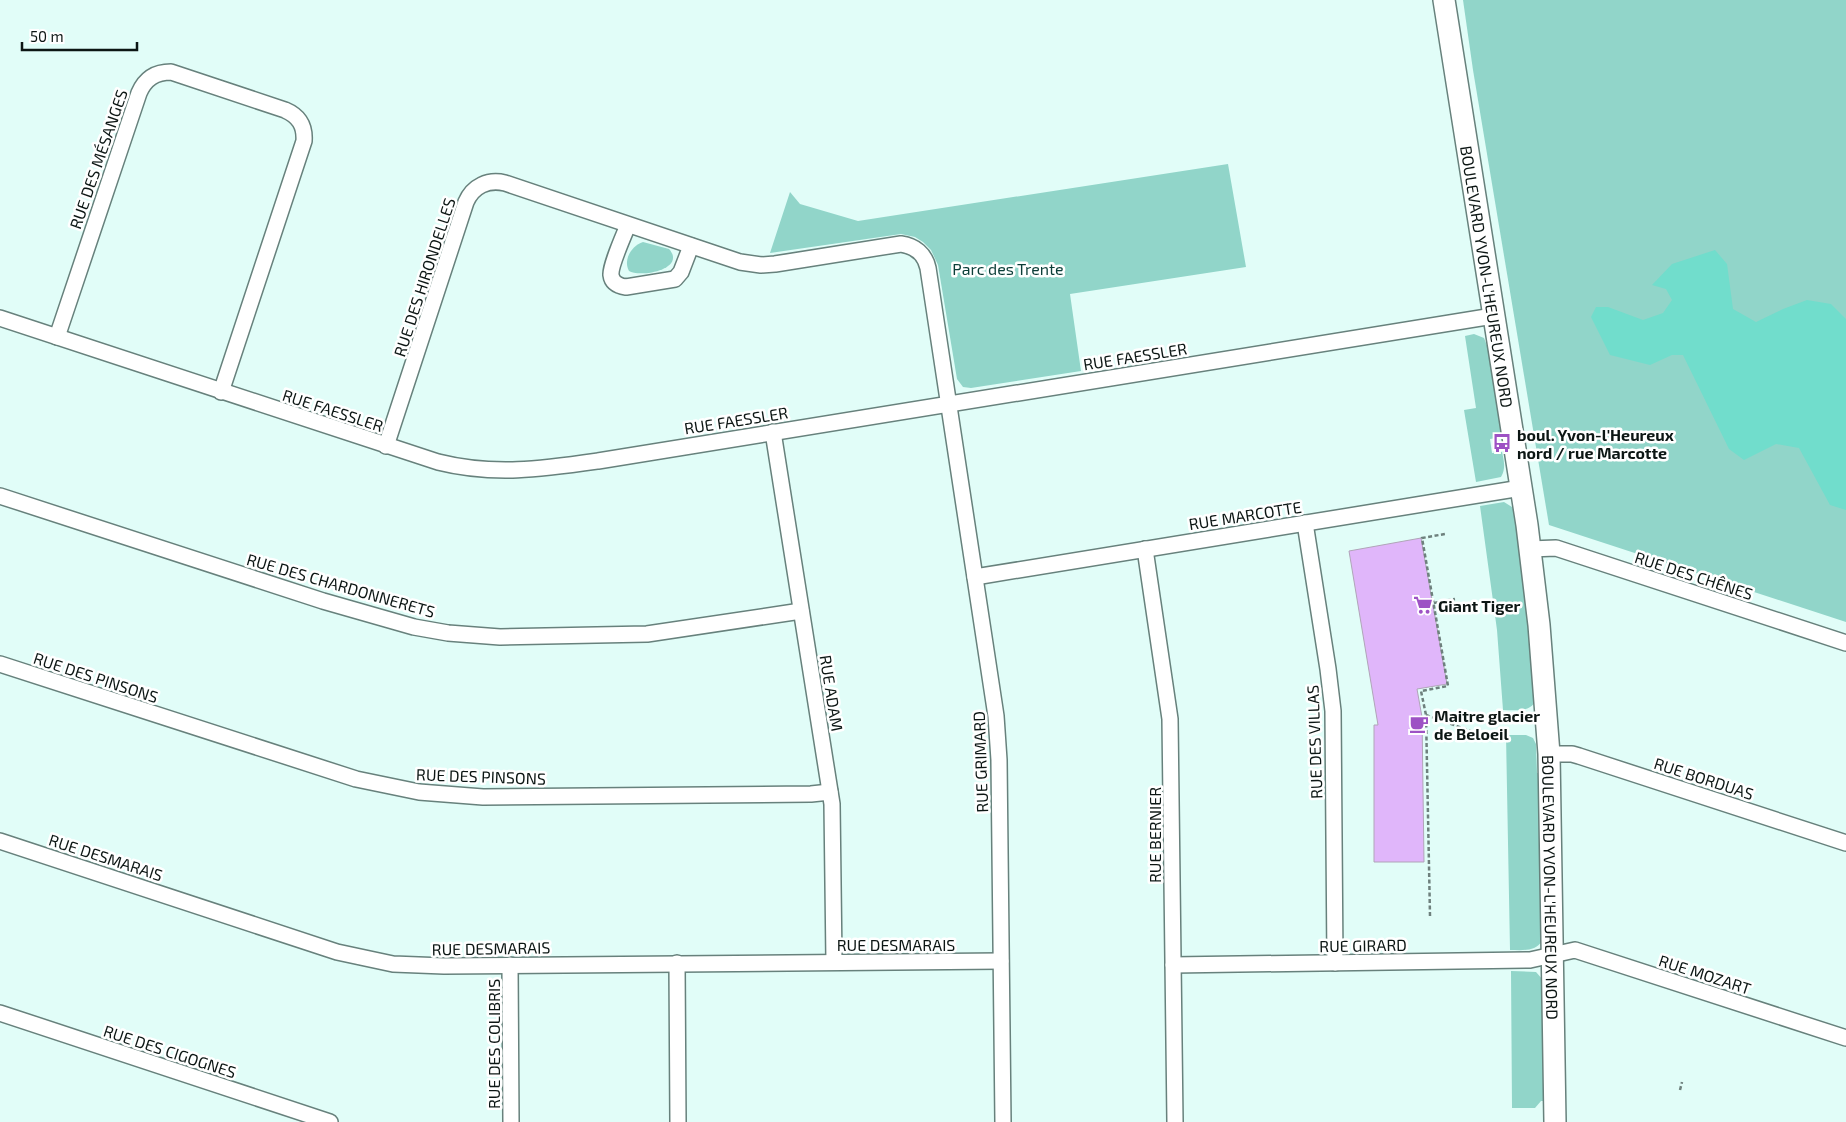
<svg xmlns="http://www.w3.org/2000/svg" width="1846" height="1122" font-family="'Exo 2',sans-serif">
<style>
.green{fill:#91d5c9}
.water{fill:#71ddcc}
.building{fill:#e0b6fa;stroke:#b0a5b8}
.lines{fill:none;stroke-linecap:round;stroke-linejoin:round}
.street-casing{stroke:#67817c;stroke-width:18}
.secondary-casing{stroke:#67817c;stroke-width:24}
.path{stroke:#6e807d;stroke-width:2.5;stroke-dasharray:4 2.5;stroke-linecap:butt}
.street{stroke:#fff;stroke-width:15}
.secondary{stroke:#fff;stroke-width:21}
.labels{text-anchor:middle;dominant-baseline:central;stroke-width:5;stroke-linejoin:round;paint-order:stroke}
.street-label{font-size:16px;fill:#0c1614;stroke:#fff}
.park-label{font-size:16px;fill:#0b3e38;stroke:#fff}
.poi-label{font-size:16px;font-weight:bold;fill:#0c1614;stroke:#fff;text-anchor:start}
</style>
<rect width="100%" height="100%" fill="#e1fdf8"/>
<g class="green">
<path d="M1463 0H1846V622L1549 525 1473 70Z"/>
<path d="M1228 164 1246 267 1070 294 1081 371 971 388 963 387 957 379 938 265 931 250 923 242 915 237 901 234 770 253 790 192 800 204 858 221Z"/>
<path d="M643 242 669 249C687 269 640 278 629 271 623 260 631 246 643 242Z"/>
<path d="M1474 334 1484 338 1488 348 1502 437 1490 439 1492 453 1502 452C1504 461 1506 469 1501 477L1476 482 1464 410 1476 408 1465 336Z"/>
<path d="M1504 502 1512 507 1515 514 1527 600 1536 701C1528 713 1516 710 1503 710L1497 630 1480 506Z"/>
<path d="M1506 735H1526L1533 738 1536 744 1537 773H1540L1542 941C1535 952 1522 950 1510 950Z"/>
<path d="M1511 971 1536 972 1543 980 1544 1101H1541L1535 1108H1512Z"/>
</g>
<path class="water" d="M1715 250 1727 264 1733 309 1756 322 1783 309 1807 300 1831 304 1846 319V510L1830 505 1799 448 1776 444 1744 460 1729 449 1683 355H1672L1650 365 1610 355 1591 317 1596 307H1608L1643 320 1663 313 1672 300 1666 289 1652 285 1672 264Z"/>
<path class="building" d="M1421 538 1447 684 1417 689 1422 717 1424 862H1374V725H1378L1349 551Z"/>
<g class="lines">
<g class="street-casing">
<g id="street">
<path d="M628 225C624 235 610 266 611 275 612 283 619 286 626 287L675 279 681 272 691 246"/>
<path d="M0 318 438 462C494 476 542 469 598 461L1493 316"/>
<path d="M57 337 139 93C145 79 155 72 171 72L285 110C299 116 305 126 304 141L221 392"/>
<path d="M773 432 832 804 834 962"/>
<path d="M386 446 466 202C473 186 488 179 505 183L740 262 761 265 775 264 901 244C915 246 925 254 928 268L996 716 999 760 1003 1122"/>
<path d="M0 496 323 601 414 627 448 633 500 637 647 634 801 611"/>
<path d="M1305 523 1328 669 1333 711 1335 963"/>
<path d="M1145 549 1170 719 1175 1122"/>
<path d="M1530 549 1556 548 1846 643"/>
<path d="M975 577 1521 488"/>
<path d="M0 664 356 779 419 792 483 797 811 794 830 792"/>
<path d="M1549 754H1572L1579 756 1846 843"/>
<path d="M0 841 337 952 393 964 444 966 1001 961"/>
<path d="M677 963 678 1122"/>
<path d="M510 965 511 1122"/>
<path d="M1173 965 1530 960 1575 950 1846 1038"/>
<path d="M0 1013 330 1122"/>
</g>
</g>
<g class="secondary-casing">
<g id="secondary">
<path id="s1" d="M1444 0 1527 525 1539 625 1549 754 1555 1122"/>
</g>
</g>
<g class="path">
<path d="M1434 603 1455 599"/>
<path d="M1426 715 1479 734"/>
<path d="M1430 916 1426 715 1421 691 1448 686 1422 538 1445 534"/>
<path d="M1680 1090 1682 1082"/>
</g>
<use href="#street" class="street"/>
<use href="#secondary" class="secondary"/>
</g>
<defs>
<g id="bus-bare" transform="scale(1.5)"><path d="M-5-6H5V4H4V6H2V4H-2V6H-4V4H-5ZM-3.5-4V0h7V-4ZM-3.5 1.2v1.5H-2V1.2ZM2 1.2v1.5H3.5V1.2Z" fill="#9d52c4" stroke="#fff" stroke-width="2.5" paint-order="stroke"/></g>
<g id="supermarket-bare" transform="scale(1.5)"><path d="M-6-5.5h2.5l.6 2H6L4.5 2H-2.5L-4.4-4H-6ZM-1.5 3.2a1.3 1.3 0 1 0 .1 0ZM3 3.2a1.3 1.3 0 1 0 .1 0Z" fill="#9d52c4" stroke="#fff" stroke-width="2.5" paint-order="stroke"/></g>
<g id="cafe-bare" transform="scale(1.5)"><path d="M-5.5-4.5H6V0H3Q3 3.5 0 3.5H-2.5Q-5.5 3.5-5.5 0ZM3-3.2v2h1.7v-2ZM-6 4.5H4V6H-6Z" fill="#9d52c4" stroke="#fff" stroke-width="2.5" paint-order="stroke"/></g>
</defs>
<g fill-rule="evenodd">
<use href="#bus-bare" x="1502" y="443"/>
<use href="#supermarket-bare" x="1423" y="605"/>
<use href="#cafe-bare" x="1419" y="724"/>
</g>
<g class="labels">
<g class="street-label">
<text transform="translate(98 159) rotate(-71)">RUE DES MÉSANGES</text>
<text stroke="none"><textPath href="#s1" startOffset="280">BOULEVARD YVON-L'HEUREUX NORD</textPath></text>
<text transform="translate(424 277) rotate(-72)">RUE DES HIRONDELLES</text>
<text transform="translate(1135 356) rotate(-9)">RUE FAESSLER</text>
<text transform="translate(333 410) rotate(18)">RUE FAESSLER</text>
<text transform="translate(736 420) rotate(-9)">RUE FAESSLER</text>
<text transform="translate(1245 515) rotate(-9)">RUE MARCOTTE</text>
<text transform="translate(1694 575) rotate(18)">RUE DES CHÊNES</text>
<text transform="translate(341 585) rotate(16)">RUE DES CHARDONNERETS</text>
<text transform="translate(96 677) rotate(18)">RUE DES PINSONS</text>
<text transform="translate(832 693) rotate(81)">RUE ADAM</text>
<text transform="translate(1314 742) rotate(-92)">RUE DES VILLAS</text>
<text transform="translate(980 762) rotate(-92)">RUE GRIMARD</text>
<text transform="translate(481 776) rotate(2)">RUE DES PINSONS</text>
<text transform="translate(1704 778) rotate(18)">RUE BORDUAS</text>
<text transform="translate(1154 835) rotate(-90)">RUE BERNIER</text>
<text transform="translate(106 857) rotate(18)">RUE DESMARAIS</text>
<text stroke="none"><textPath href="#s1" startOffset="895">BOULEVARD YVON-L'HEUREUX NORD</textPath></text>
<text x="896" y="944">RUE DESMARAIS</text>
<text transform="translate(1363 945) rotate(-1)">RUE GIRARD</text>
<text transform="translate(491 948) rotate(-1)">RUE DESMARAIS</text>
<text transform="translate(1705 974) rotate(18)">RUE MOZART</text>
<text transform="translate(493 1044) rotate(-90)">RUE DES COLIBRIS</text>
<text transform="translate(170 1051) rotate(18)">RUE DES CIGOGNES</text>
</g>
<g class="park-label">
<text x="1008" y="268">Parc des Trente</text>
</g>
<g class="poi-label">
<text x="1517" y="434">boul. Yvon-l'Heureux<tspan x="1517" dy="18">nord / rue Marcotte</tspan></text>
<text x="1438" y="605">Giant Tiger</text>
<text x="1434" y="715">Maitre glacier<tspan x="1434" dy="18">de Beloeil</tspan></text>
</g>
</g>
<path d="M22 42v8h115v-8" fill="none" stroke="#0c1614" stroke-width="2.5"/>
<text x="30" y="42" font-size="15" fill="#0c1614" stroke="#ffffff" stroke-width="4" paint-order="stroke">50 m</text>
</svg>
